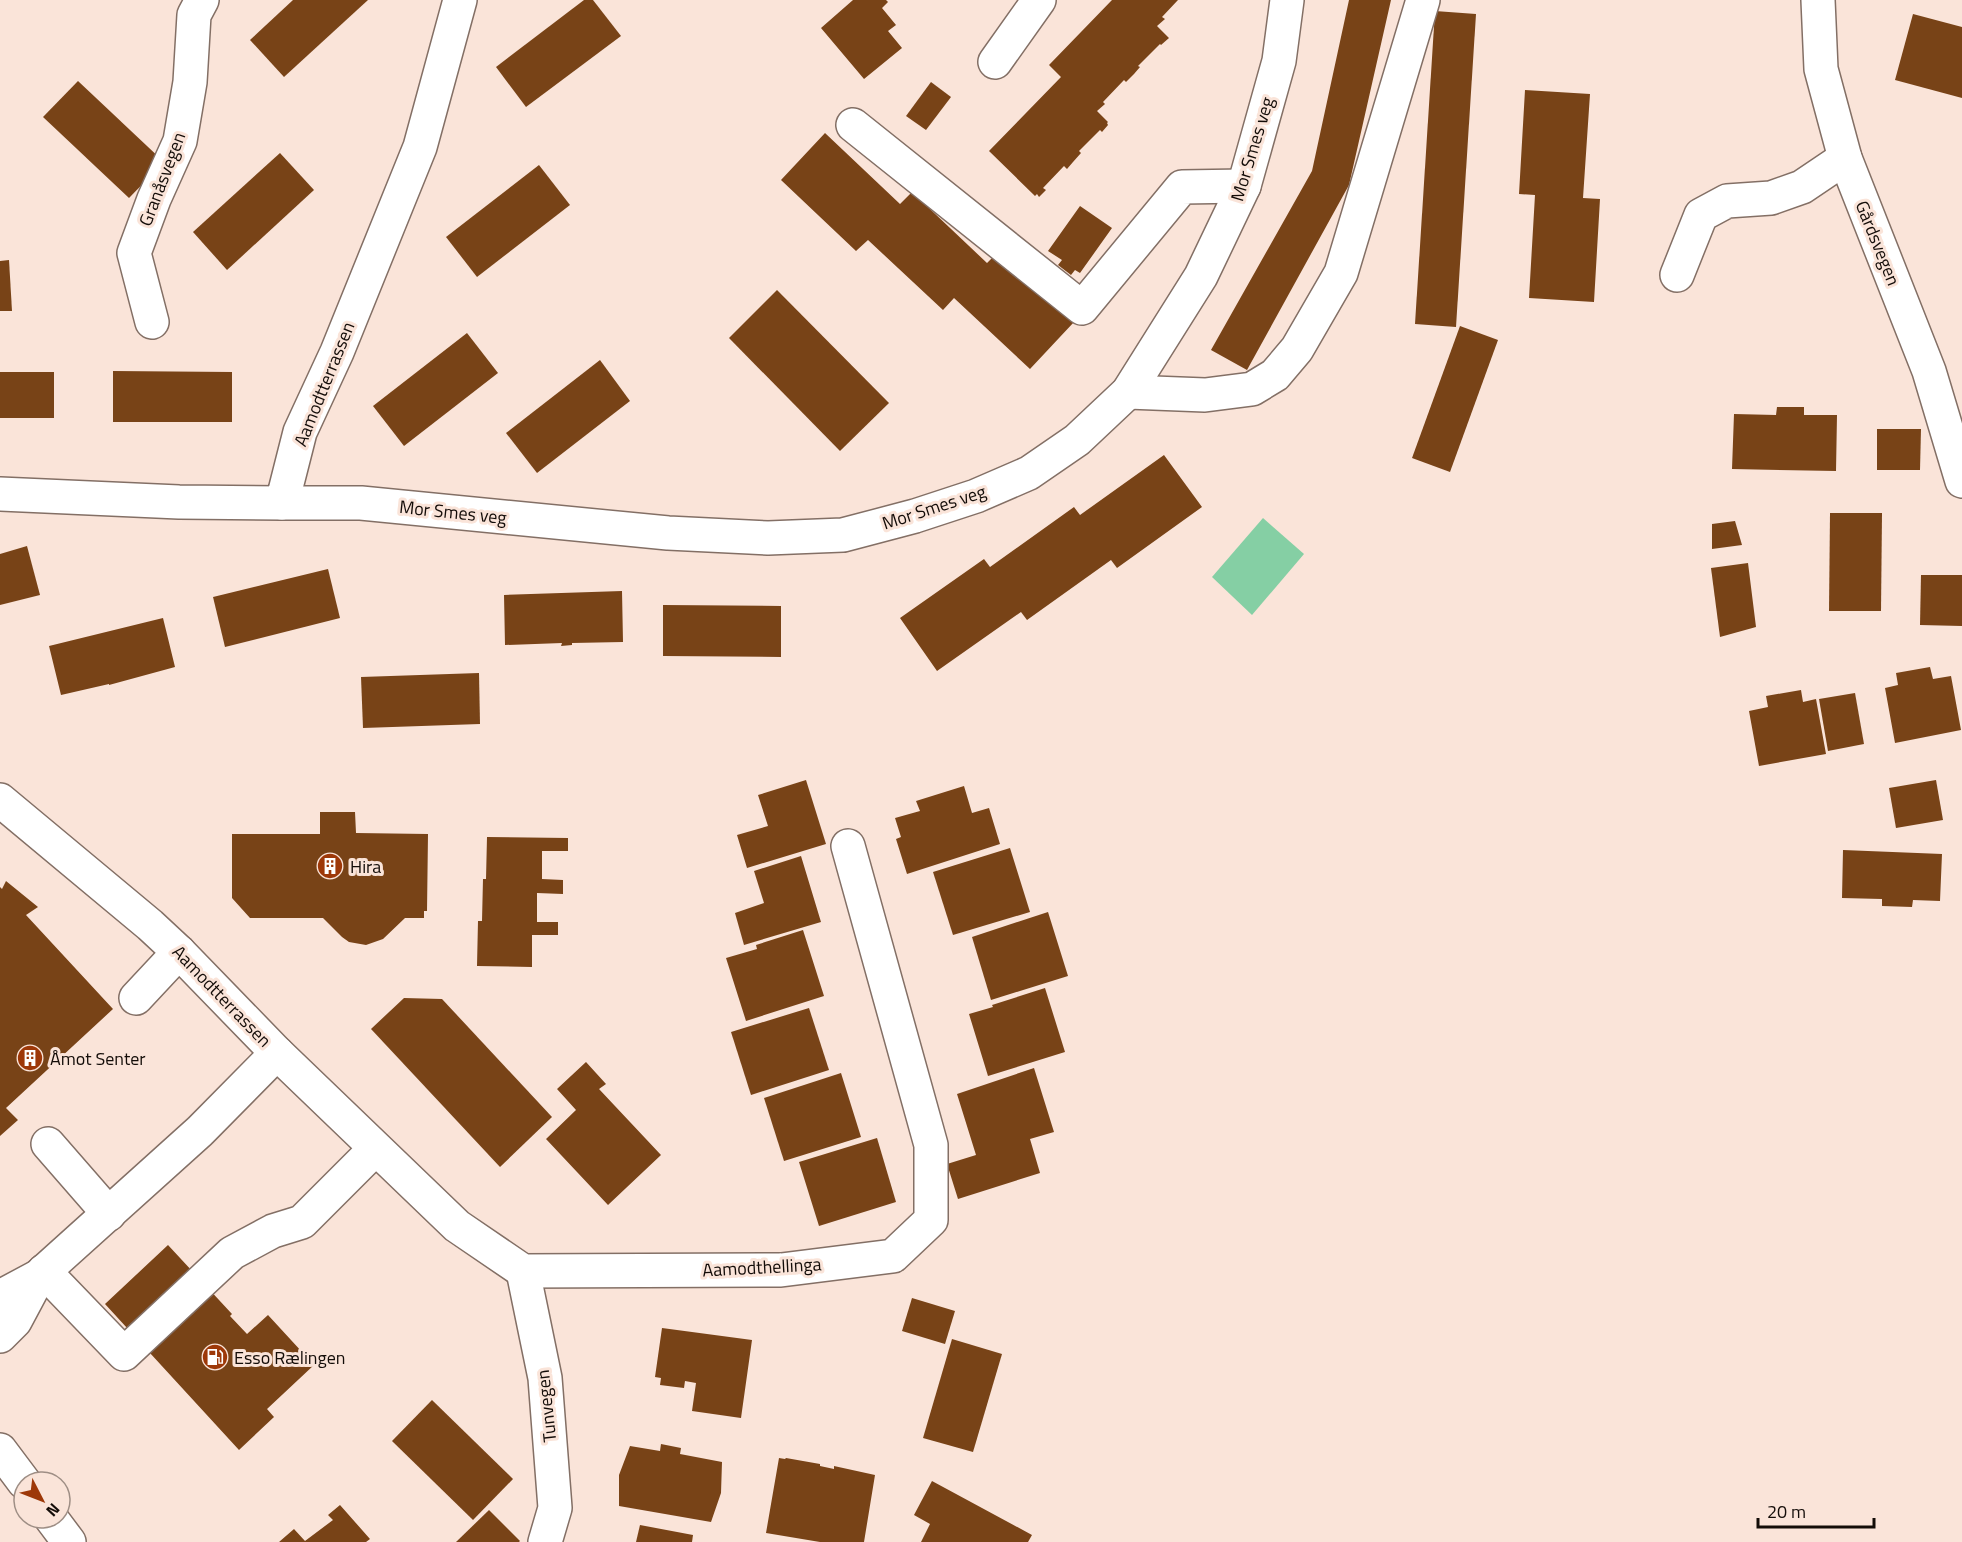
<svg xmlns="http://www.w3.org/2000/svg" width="1962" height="1542" font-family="'Titillium Web',sans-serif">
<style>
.green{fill:#85cfa4}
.building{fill:#784317}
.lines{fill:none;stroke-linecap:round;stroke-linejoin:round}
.minor-casing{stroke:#836f65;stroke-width:36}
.major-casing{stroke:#836f65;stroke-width:36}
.minor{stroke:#fff;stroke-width:33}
.major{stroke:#fff;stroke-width:33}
.labels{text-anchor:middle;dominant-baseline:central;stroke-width:6;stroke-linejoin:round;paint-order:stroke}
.street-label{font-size:18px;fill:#130c08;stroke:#fae4d9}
.poi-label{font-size:18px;fill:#130c08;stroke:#fae4d9;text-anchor:start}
</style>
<rect width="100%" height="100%" fill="#fae4d9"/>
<path class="green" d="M1263 518 1304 554 1252 615 1212 577Z"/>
<g class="building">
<path d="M293 0H368L284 77 250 40Z"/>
<path d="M584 0H593L621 36 526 107 496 67Z"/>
<path d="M853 0H886L888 2 882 8 896 25 888 31 902 48 864 79 821 28Z"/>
<path d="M1112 0H1178L1162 17 1165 19 1157 26 1169 38 1161 45 1160 44 1138 66 1140 67 1134 74 1126 82 1124 80 1103 102 1105 104 1097 111 1108 122 1107 123 1108 125 1102 132 1100 130 1079 151 1081 153 1073 162 1067 169 1064 166 1043 188 1046 190 1039 197 1037 194 1035 196 989 151 1061 77 1049 65Z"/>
<path d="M1349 0H1391L1349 185 1247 370 1211 350 1312 171Z"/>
<path d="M1435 11 1476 14 1456 327 1415 324Z"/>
<path d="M1913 14 1962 27V98L1895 80Z"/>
<path d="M78 81 164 162 129 198 43 117Z"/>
<path d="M931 82 951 97 926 130 906 116Z"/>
<path d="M1525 90 1590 94 1583 198 1600 199 1594 302 1529 298 1535 195 1519 194Z"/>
<path d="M825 133 900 204 912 192 987 263 999 251 1074 322 1030 369 954 298 943 310 868 240 856 251 781 180Z"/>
<path d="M280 153 314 190 227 270 193 232Z"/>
<path d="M539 165 570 205 477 277 446 237Z"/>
<path d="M1080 206 1112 228 1080 273 1075 270 1071 275 1058 265 1062 260 1048 251Z"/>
<path d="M9 260 12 311H0V261Z"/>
<path d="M777 290 889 403 840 451 729 338Z"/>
<path d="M1460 326 1498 340 1450 472 1412 458Z"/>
<path d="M467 333 498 373 404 446 373 406Z"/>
<path d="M600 360 630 401 537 473 506 433Z"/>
<path d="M113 371 232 372V422H113Z"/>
<rect x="0" y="372" width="54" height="46"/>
<path d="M1777 407H1804V415H1837L1836 471 1732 469 1734 414 1776 415Z"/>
<path d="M1877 429H1921L1920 470H1877Z"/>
<path d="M1164 455 1202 507 1117 568 1111 560 1027 620 1021 612 937 671 900 618 984 559 990 567 1074 507 1080 515Z"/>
<path d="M1830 513H1882L1881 611H1829Z"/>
<path d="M1735 521 1742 545 1712 549V524Z"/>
<path d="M27 546 40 595 0 605V554Z"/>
<path d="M1748 563 1756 627 1720 637 1711 568Z"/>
<path d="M328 569 340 618 225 647 213 597Z"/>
<path d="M1921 575H1962V626L1920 625Z"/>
<path d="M622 591 623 642 572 643V645L561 646 562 643 505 645 504 595Z"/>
<path d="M663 605 781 606V657L663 656Z"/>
<path d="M163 618 175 667 109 685V684L61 695 49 646Z"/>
<path d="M1930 667 1933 679 1951 676 1961 730 1895 743 1885 688 1898 685 1896 673Z"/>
<path d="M479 673 480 724 363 728 361 677Z"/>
<path d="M1801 690 1803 702 1816 699 1826 754 1759 766 1749 711 1768 707 1766 696Z"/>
<path d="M1855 693 1864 744 1828 751 1819 699Z"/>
<path d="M806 780 826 844 747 868 737 835 768 826 758 795Z"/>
<path d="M1936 780 1943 820 1896 828 1889 788Z"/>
<path d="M964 786 972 813 989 808 1000 844 907 874 896 839 901 837 895 818 920 811 916 801Z"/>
<path d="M320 812H355L356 833 428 834 427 911H424V918H405L383 939 366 945 349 942 342 937 323 918H250L232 898V834H320Z"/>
<path d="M487 837 568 838V851H542V879L563 880V894L537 893V922H558V935H532V967L477 966 478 921H482L483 879H486Z"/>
<path d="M1010 848 1030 912 953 935 933 872Z"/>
<path d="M1843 850 1942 854 1940 901 1913 900 1912 907 1882 906V899L1842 898Z"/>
<path d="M801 856 821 922 744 945 735 913 764 903 754 871Z"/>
<path d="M6 881 38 907 26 915 113 1009 6 1108 18 1120 0 1136V887L2 889Z"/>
<path d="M1048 912 1068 976 991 1000 972 937Z"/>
<path d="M803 930 824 996 746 1021 726 958 757 949 756 945Z"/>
<path d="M1045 988 1065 1052 988 1076 969 1014 993 1007 992 1005Z"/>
<path d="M404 998 442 999 552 1117 500 1167 371 1029Z"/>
<path d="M809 1008 829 1070 751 1095 731 1032Z"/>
<path d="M586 1062 606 1084 599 1089 661 1155 608 1205 546 1139 576 1110 557 1089Z"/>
<path d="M1034 1068 1054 1132 1030 1139 1040 1173 958 1199 947 1164 976 1155 957 1094Z"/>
<path d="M841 1073 861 1137 784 1161 764 1098Z"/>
<path d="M877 1138 896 1202 819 1226 799 1162Z"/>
<path d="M168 1245 232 1314 230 1316 247 1334 268 1315 314 1365 267 1409 274 1417 239 1450 105 1304Z"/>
<path d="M912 1298 955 1311 945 1344 902 1331Z"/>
<path d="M662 1328 752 1340 741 1418 692 1411 696 1383 685 1381 684 1388 660 1385 661 1378 655 1377Z"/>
<path d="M952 1339 1002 1354 973 1452 923 1438Z"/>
<path d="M432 1400 513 1479 473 1520 392 1441Z"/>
<path d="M661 1444 681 1448 680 1454 722 1462 721 1493 711 1522 619 1506V1475L630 1446 660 1451Z"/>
<path d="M779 1458 785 1459 786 1458 820 1464V1466L834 1469V1466L875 1475 864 1542H820L766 1533Z"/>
<path d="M932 1481 1032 1535 1028 1542H921L930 1524 914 1515Z"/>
<path d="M340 1505 370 1539 366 1542H279L294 1529 305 1541 333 1520 328 1515Z"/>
<path d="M489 1510 520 1541 519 1542H456Z"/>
<path d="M640 1525 693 1535 692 1542H636Z"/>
</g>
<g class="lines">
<g class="minor-casing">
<g id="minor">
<path d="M1818 0 1821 69 1845 158 1929 371 1962 481"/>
<path d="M995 62 1039 0"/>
<path d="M853 125 1082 308 1182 187 1244 186"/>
<path d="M1677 275 1701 215 1727 201 1771 198 1802 187 1845 158"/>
<path d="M152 322 134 253 154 199 180 141 190 82 194 15 202 0"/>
<path d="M1128 392 1205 395 1252 389 1275 375 1297 349 1341 273 1423 0"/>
<path d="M0 494 179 502 282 503 300 432 337 352 420 147 460 0"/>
<path d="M282 503H361L668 533 768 538 843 535 915 516 976 496 1029 473 1077 440 1128 392 1201 276 1244 186 1279 61 1287 0"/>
<path d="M0 800 150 925 179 952 277 1053 200 1131 39 1276 0 1297"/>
<path d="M136 998 179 952"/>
<path d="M277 1053 457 1226 523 1271 781 1270 893 1256 931 1220V1145L848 846"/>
<path d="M48 1144 109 1214"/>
<path d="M44 1271 124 1354 232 1253 273 1231 302 1222 375 1149"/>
<path d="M523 1271 545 1378 555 1508 545 1542"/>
<path d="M0 1336 15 1321 39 1276"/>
</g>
</g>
<g class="major-casing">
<g id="major">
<path d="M0 1450 24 1482"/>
<path d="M51 1518 69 1542"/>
</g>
</g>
<use href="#minor" class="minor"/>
<use href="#major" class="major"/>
</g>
<defs>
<g id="building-disc" transform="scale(1.35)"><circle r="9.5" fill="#9d3808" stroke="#fae4d9"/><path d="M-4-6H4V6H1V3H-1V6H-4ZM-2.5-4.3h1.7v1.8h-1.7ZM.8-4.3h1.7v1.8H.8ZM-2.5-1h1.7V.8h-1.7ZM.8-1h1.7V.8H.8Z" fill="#fff"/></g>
<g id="fuel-disc" transform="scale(1.35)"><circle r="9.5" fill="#9d3808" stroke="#fae4d9"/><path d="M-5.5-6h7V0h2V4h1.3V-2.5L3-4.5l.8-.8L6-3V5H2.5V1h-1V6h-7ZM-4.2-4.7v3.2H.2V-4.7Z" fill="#fff"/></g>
</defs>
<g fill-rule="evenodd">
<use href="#building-disc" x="330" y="866"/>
<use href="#building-disc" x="30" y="1058"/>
<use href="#fuel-disc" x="215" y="1357"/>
</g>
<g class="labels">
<g class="street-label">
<text transform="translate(1252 149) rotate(-73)">Mor Smes veg</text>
<text transform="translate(162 179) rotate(-69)">Granåsvegen</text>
<text transform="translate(1878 243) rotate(68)">Gårdsvegen</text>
<text transform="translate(324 384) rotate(-68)">Aamodtterrassen</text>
<text transform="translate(934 507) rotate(-18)">Mor Smes veg</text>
<text transform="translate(453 512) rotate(6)">Mor Smes veg</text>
<text transform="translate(222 996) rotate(46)">Aamodtterrassen</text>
<text transform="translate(762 1267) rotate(-3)">Aamodthellinga</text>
<text transform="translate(546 1406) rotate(-96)">Tunvegen</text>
</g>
<g class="poi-label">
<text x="350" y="866">Hira</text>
<text x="50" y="1058">Åmot Senter</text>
<text x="234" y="1357">Esso Rælingen</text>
</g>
</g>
<g transform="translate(42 1500) rotate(132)"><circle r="28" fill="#fae4d9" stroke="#9e8e85" stroke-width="1.5"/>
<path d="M0-4.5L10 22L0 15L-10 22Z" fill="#9d3808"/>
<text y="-9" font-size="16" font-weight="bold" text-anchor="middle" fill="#130c08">N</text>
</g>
<path d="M1758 1518v9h116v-9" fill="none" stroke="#130c08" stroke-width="3"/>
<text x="1767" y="1518" font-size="18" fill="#130c08" stroke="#fae4d9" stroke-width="4.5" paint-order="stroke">20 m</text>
</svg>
